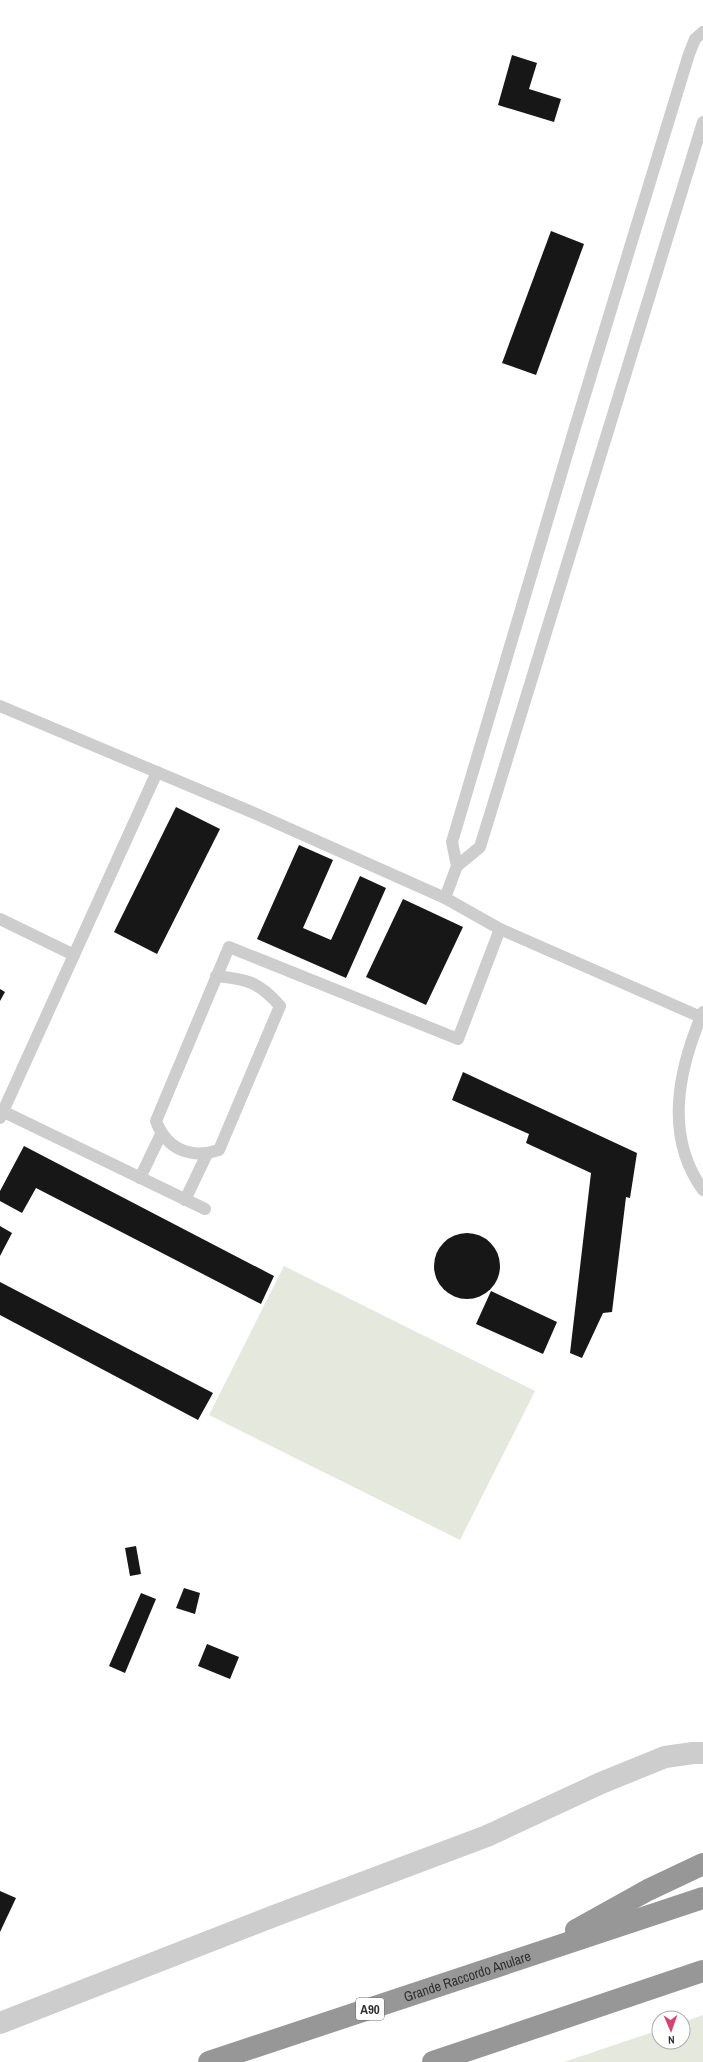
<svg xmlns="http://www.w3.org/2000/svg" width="703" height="2062" font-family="'Archivo Narrow',sans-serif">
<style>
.green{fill:#e5e8dc}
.building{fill:#171717}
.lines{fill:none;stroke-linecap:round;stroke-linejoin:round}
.service{stroke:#cdcdcd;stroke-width:12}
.minor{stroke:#cdcdcd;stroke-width:22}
.motorway{stroke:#979797;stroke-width:22}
.labels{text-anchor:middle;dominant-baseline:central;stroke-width:4;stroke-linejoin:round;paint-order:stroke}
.shield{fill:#fff;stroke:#6e6e6e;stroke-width:1}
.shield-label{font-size:13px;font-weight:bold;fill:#303030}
.street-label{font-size:14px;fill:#303030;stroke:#fff}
</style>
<rect width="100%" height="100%" fill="#fff"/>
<g class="green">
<path d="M284 1266 535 1391 460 1540 209 1415Z"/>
<path d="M703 2015V2062H564L659 2030V2042H683V2022Z"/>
</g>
<g class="building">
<path d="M512 55 537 63 529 89 561 99 554 122 498 105Z"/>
<path d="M551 231 584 244 536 375 502 363Z"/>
<path d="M176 807 220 829 157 954 114 932Z"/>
<path d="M299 845 333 860 303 928 331 940 360 876 386 888 346 978 257 939Z"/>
<path d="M403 899 463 927 426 1005 366 977Z"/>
<path d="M0 989 5 992 0 1001Z"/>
<path d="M463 1072 637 1153 630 1198 626 1197 612 1312 603 1313 582 1358 570 1353 591 1173 526 1143 529 1134 452 1100Z"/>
<path d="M24 1146 274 1276 261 1304 36 1188 22 1213 0 1201V1191Z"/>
<path d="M0 1226 12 1233 0 1256Z"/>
<circle cx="467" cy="1266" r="33"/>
<path d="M0 1282 213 1393 198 1420 0 1315Z"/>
<path d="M491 1291 557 1322 543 1354 476 1324Z"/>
<path d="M136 1546 141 1574 130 1576 125 1548Z"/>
<path d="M184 1588 200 1593 195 1614 176 1608Z"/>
<path d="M141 1593 156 1599 125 1673 109 1666Z"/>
<path d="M207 1644 239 1657 230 1679 198 1666Z"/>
<path d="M0 1891 16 1898 0 1932Z"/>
</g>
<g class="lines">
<g class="service">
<path d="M703 122 480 847 457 866 445 898 500 929 703 1018"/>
<path d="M0 706 254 813 445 898"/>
<path d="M457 866 452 842 573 434 689 54 695 39 703 32"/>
<path d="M0 919 74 955"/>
<path d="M216 976C247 979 259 982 280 1006L219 1150C191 1159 167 1150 156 1121L229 947 458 1039 500 929"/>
<path d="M703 1012C678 1070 664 1136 703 1190"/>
<path d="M0 1110 205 1209"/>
<path d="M0 1118 157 772"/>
<path d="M140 1178 161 1134"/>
<path d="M185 1200 207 1154"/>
</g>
<path class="minor" d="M0 2023 274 1916 487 1836 601 1783 665 1757 693 1753H703"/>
<g class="motorway">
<path d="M576 1930 648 1890 703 1864"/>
<path id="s1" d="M209 2062 703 1898"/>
<path d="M433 2062 703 1971"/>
</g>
</g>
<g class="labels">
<rect class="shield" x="356" y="1998" width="28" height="22" rx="3"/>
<g class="shield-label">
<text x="370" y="2009">A90</text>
</g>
<g class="street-label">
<text stroke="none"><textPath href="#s1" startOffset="272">Grande Raccordo Anulare</textPath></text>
</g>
</g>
<g transform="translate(671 2030) rotate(178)"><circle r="19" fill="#ffffff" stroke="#acacac"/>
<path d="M0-3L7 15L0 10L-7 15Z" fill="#d5446e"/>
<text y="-6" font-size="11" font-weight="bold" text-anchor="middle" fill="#303030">N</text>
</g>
</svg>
